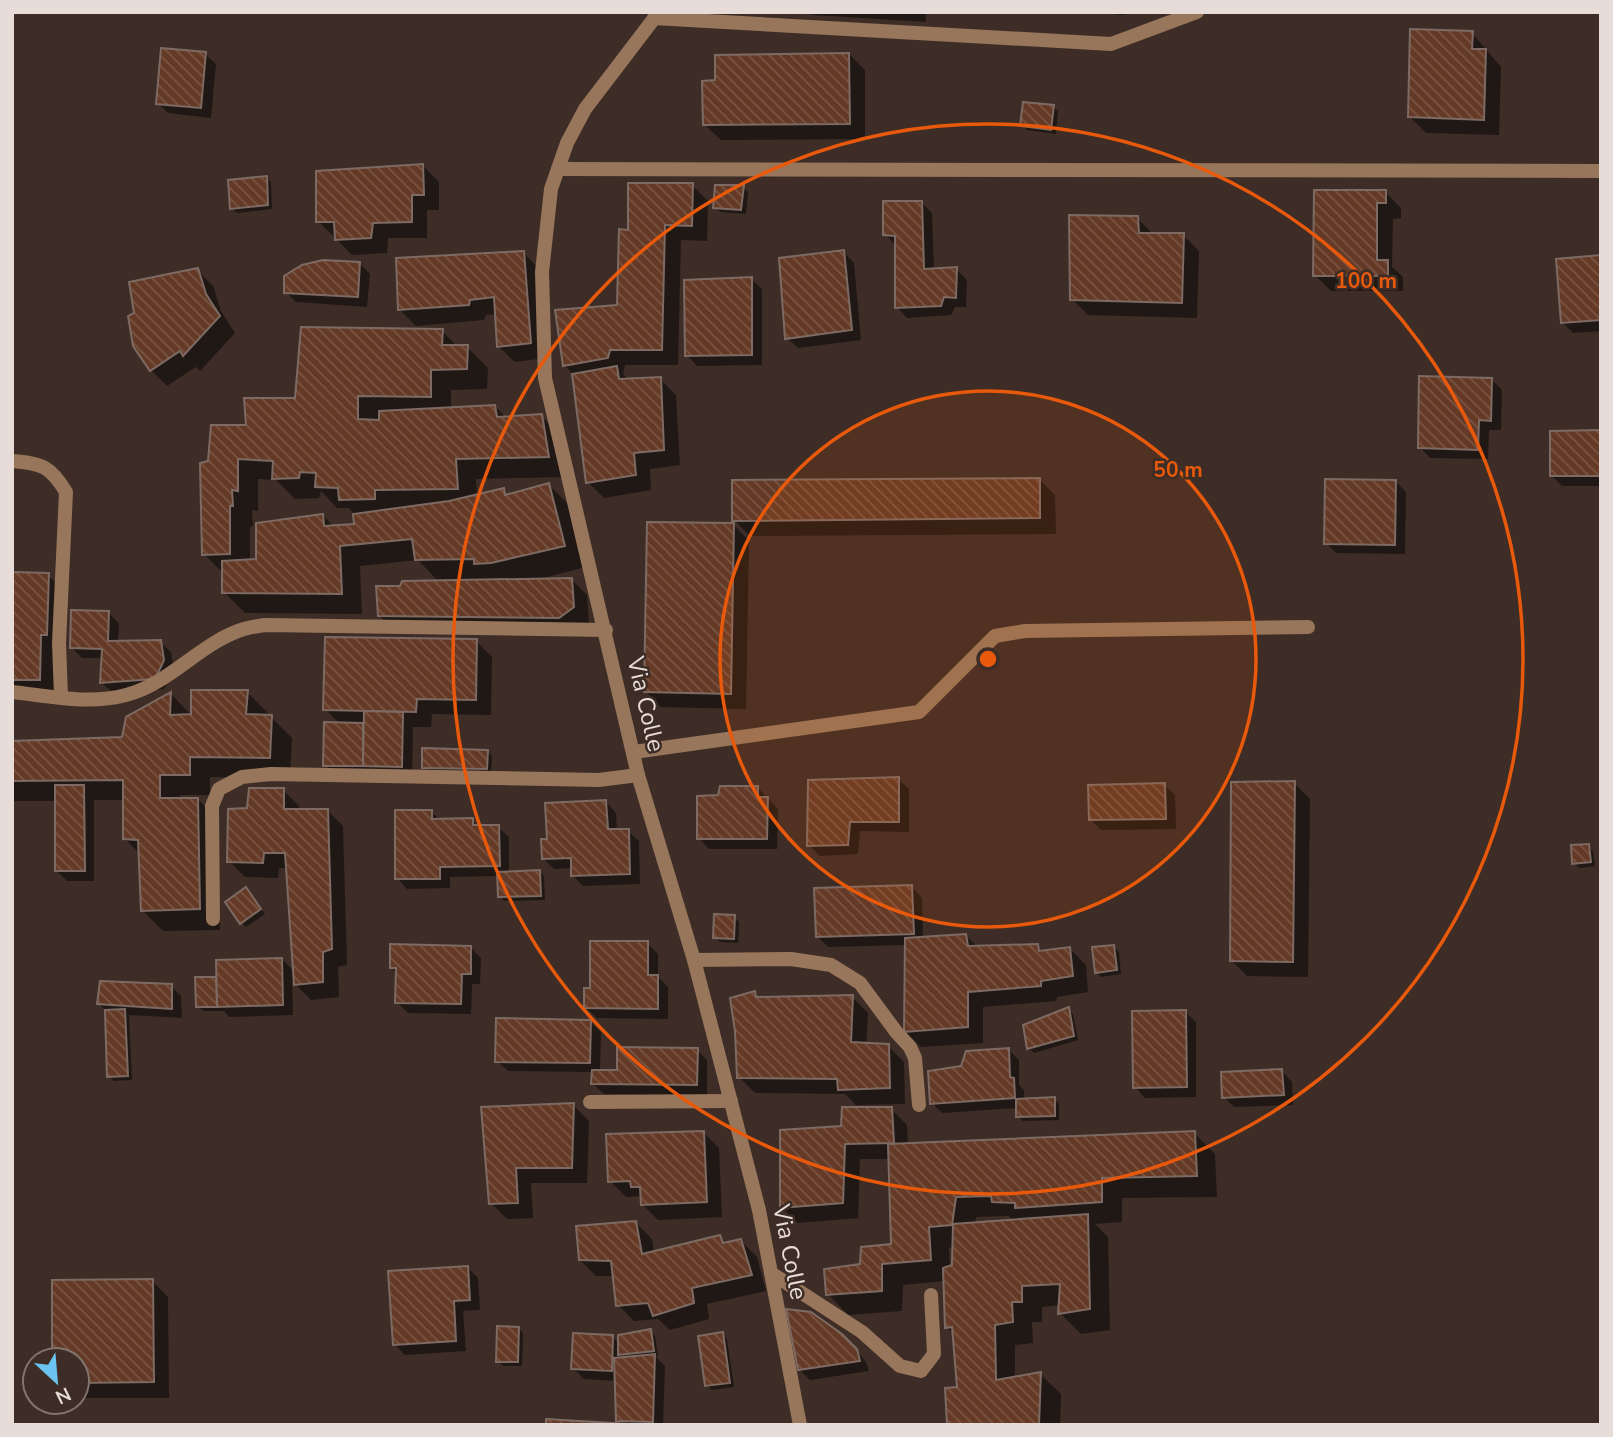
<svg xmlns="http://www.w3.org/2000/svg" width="1613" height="1437" font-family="'Nunito Sans',sans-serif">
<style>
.shadow{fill:#0007;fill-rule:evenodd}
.building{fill:url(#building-back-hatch);stroke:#7d6a63;stroke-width:2}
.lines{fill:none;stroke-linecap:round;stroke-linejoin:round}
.minor{stroke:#98765b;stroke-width:14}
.ring{fill:none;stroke:#e8590c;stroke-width:3.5}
.labels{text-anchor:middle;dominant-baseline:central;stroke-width:5;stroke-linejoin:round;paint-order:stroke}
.street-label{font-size:24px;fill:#e7dcd8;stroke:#3d2d26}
.centre{fill:#e8590c;stroke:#3d2d26;stroke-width:3.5}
.ring-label{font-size:21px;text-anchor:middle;font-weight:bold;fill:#e8590c;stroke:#3d2d26;stroke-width:5;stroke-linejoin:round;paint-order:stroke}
</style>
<defs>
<pattern id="building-back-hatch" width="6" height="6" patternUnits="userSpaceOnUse" patternTransform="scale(1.75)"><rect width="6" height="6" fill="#643925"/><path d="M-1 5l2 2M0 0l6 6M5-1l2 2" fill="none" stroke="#7a5544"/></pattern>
</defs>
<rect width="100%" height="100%" fill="#3d2d26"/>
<g class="shadow">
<path d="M810 12H926V22L813 15Z"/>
<path d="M1092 12H1124V15Z"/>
<path d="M1472 33 1501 67 1499 135 1426 133 1410 117Z"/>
<path d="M205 54 216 64 211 118 168 113 158 103Z"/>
<path d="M849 54 865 70V139L721 140 705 125Z"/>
<path d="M1053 107 1058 111 1056 134 1027 130 1022 125Z"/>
<path d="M423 166 439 182V210H427V238H388L387 253 352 255 318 221Z"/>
<path d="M267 178 271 182 272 209 237 213 232 208Z"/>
<path d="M692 185 708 201 707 241 681 240 678 365H625L623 374 629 380 660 379 676 395 680 465 650 469 651 490 604 498 588 482 574 375 564 365 619 307 630 232Z"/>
<path d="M743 187 748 192 746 214 720 212 715 207Z"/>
<path d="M1385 192 1401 208V218L1393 219 1392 267 1403 277V291H1331L1315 275Z"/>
<path d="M922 203 932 213 934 271 956 269 967 280 966 307H955L951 315 907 318 897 307 895 245 885 234Z"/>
<path d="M1137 218 1154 235H1183L1199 251 1197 318 1088 315 1072 299Z"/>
<path d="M844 252 854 263 861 340 798 348 787 338Z"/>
<path d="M524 253 539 269 546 358 515 362 499 347 497 314 486 315 484 320 416 326 400 310Z"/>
<path d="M1601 257V331L1573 333 1563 323Z"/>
<path d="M360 264 370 274 367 307 296 302 286 292Z"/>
<path d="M197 270 213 286 221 311 235 333 200 371 196 367 167 386 151 370Z"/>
<path d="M751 279 762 289V365L697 366 687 355Z"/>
<path d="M442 331 458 347H467L488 368 487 389 451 390V409L495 406 506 418 541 416 562 437 569 477 476 479 477 496 503 490 509 496 549 485 570 506 585 567 536 580 571 579 587 595 589 623 395 631 379 615 402 588 439 582 418 560 360 566 362 614 245 613 224 592V574L204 554 210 462 248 427 297 400ZM258 479 276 480 295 499 319 498 321 491 337 508H349L354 514 356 526 334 527 323 515 258 561H250V527L253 526 252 510 258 511Z"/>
<path d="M1491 379 1502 390 1501 430H1489L1488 459 1430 458 1420 447Z"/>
<path d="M1601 432V486H1562L1552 476Z"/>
<path d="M1039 479 1055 495 1056 534 750 536 734 520Z"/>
<path d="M1396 482 1406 492 1405 554 1336 553 1326 543Z"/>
<path d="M734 525 749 541 746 709 661 707 645 691Z"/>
<path d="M12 574 48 575 64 591 55 695 12 694Z"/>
<path d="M109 613 119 624 118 643 160 642 171 652 174 671 164 689 113 693 102 683 103 658H82L72 648Z"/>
<path d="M476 641 492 657 491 715 432 714 431 727H413L412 777 336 775 325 765 340 724 325 709Z"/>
<path d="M247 692 268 713V717H271L292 738 290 778 210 777V795H180V799H198L218 820 220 930 163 931 142 910 140 854 125 839V800H94V881H67L57 871V801H12V743L123 739 171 694 193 717Z"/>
<path d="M487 751 492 756 491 773 428 772 424 767Z"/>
<path d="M898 779 909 789V832L860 831 858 854 820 856 809 845Z"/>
<path d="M1294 783 1310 799 1308 977 1247 976 1232 961Z"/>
<path d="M1165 785 1175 795 1176 829 1101 830 1091 820Z"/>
<path d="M758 788 778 809 777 849H709L699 838 720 797Z"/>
<path d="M283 790 299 806V810H327L343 826 347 965 338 967 339 997 311 1000 292 981 293 1015 229 1017 224 1011H203L198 1006 216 978 218 981 282 959 295 972 288 868H279L278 878 245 877 229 861 248 810Z"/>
<path d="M606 802 616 813 617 831H628L639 841 640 884 583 886 573 876V868L554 869 543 858 549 840Z"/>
<path d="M431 812 440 820H472L479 827H498L509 837V873L540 871 544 876 545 900 504 901 500 896 499 876 450 877V888L407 889 397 878Z"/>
<path d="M1588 846 1593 851 1595 866 1579 868 1574 863Z"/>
<path d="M912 887 922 898 923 938 966 936 978 947 1037 946 1043 952 1070 949 1086 965 1088 992 1057 997 1056 1001 983 1007V1043L921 1047 906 1032 907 945 828 947 817 936Z"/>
<path d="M251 894 265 914 246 927 241 922Z"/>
<path d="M734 917 739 922 738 943 720 942 715 937Z"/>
<path d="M647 943 658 954V977L668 987V1019L597 1018 586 1008Z"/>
<path d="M470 947 481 958 480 984H472L471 1014 408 1013 397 1002 398 974 391 968Z"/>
<path d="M1114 947 1119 952 1121 974 1101 977 1097 972Z"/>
<path d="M171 986 181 996 182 1018 129 1015 132 1080 114 1081 109 1076 106 1011 99 1004Z"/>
<path d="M754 993 760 999 852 997 868 1013 866 1045 888 1046 904 1062 905 1104 856 1105 845 1094 755 1093 739 1077Z"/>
<path d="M1068 1009 1073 1014 1078 1040 1034 1053 1029 1048Z"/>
<path d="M1185 1012 1196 1022V1097L1145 1098 1135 1087Z"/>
<path d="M590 1022 601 1032 600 1071 619 1072 697 1050 707 1060V1095L604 1094 593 1084V1072L508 1071 497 1061Z"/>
<path d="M1009 1050 1019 1060V1085L1024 1090V1100L1054 1099 1059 1104V1120L1023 1121 1018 1116V1108L942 1113 932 1103 962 1068Z"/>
<path d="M1282 1071 1292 1082 1293 1105 1234 1107 1224 1097Z"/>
<path d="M573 1105 589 1121 587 1183H531L533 1218 507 1219 491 1203 483 1109Z"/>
<path d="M891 1109 907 1125 908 1145 1194 1133 1215 1154 1217 1197 1122 1198V1222L1095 1224 1108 1237 1110 1330 1081 1334 1060 1313V1305L1042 1307V1322H1032L1033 1343 1015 1345V1378L1040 1374 1061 1394 1060 1425H949L959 1389 955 1335 946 1327 945 1281 903 1285 902 1311 848 1315 828 1294 861 1266 892 1246 890 1159H860L858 1218 798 1223 782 1208 843 1127ZM1009 1216 1014 1221 975 1224 976 1217ZM954 1247V1266L950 1267 949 1248Z"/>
<path d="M703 1132 719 1148 722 1217 658 1220 642 1204V1196L626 1197 610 1181Z"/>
<path d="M636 1223 652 1239 654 1253 720 1237 727 1244 741 1241 757 1257 766 1291 707 1304 709 1319 670 1330 658 1319 634 1321 618 1305 614 1276H596L580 1260Z"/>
<path d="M467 1267 478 1278 480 1310 463 1311 466 1351 405 1355 394 1344Z"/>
<path d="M152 1281 168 1297 169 1398H77V1360H54Z"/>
<path d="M518 1328 523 1333 522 1366H503L498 1361Z"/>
<path d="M650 1331 655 1336 658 1356H655L665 1366 663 1425H622L618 1420 616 1381 584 1379 573 1368 613 1337 619 1344Z"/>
<path d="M722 1334 727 1339 734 1387 712 1390 707 1385Z"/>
<path d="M853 1346 866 1362 869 1371 810 1380 800 1370Z"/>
</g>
<g class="building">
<path d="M1410 29 1473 31 1472 49H1486L1484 120 1408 117Z"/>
<path d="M161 48 206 52 201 108 156 104Z"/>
<path d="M849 53 850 124 703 125 702 81 715 80V55Z"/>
<path d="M1023 102 1054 105 1051 130 1020 126Z"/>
<path d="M423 164 424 195H412V222L373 223 371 238 335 240 334 222H316V171Z"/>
<path d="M267 176 268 205 230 209 228 180Z"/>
<path d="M628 183H693L692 226 665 225 662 350H610L608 358 563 366 555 310 617 305 619 229 628 230Z"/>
<path d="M715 185H744L741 210 713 208Z"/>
<path d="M1314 190H1386V203H1377V260H1388V276H1313Z"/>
<path d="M883 201H922L924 269 957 267 956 298 944 297 941 306 895 308V236L883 235Z"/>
<path d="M1069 215 1138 216 1139 233H1184L1182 303 1070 300Z"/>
<path d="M844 250 852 330 785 339 779 258Z"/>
<path d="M524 251 531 343 497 347 494 297 470 300 469 305 398 310 396 258Z"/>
<path d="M1601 255V320L1561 323 1556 259Z"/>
<path d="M323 260 360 262 358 297 284 293V276L302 265Z"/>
<path d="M198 268 206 294 220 316 183 356 180 351 150 371 133 346 128 316 134 313 129 282Z"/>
<path d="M752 277V355L685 356 684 280Z"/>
<path d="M301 327 443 329 442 345H468L467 369 431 370V397L358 396V419L379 420V411L495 405 497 417 542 414 549 457 456 459 458 489 375 490V499L339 500 338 488 315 487 316 473 300 472 299 478 272 479 273 461 238 459V491L232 490 233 506H230V554L202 555 200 463 208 461 211 425H246L244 398H295Z"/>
<path d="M617 366 619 379 661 377 664 450 634 453 636 475 586 483 572 374Z"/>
<path d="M1419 376 1492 378 1491 421 1479 420 1478 450 1418 448Z"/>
<path d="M1601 430V476H1550V431Z"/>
<path d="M1040 478V518L732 521V480Z"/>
<path d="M1325 479 1396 480 1395 545 1324 544Z"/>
<path d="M549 483 565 546 491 563 474 564V559L415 560 412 539 340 546 342 594 222 593V561L256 559V523L323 514 324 526 354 524 353 514 449 501 504 488 505 495Z"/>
<path d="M647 522 734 523 731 694 644 692Z"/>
<path d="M12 572 49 573 47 635H41L40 680H12Z"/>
<path d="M572 578 574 607 559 618 378 616 376 586H400L402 581Z"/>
<path d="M71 610 109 611 108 641 161 640 164 660 158 673 154 679 100 683 102 649 70 648Z"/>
<path d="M325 637 477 639 476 700 417 699 416 712 323 710Z"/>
<path d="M191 690H248L246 714 272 715 270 758 190 757V775H160V798H198L200 909 141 911 138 840 123 839V780L12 781V741L122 737 126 717 171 692 170 715 191 714Z"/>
<path d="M364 711 403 712 402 767 363 766Z"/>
<path d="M324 722 363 723V766H323Z"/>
<path d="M422 748 488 750 487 769 422 768Z"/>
<path d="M899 777V822H850L848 845 807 846 808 780Z"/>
<path d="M1295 781 1293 962 1230 961 1231 782Z"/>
<path d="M1165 783 1166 819 1089 820 1088 785Z"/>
<path d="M55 785H84L85 871H55Z"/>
<path d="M720 786H758V797H768L767 839H697V796L718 795Z"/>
<path d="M249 788H284V809H328L332 949 323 952V982L294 985 285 853H264L263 863 227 862 228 809 247 808Z"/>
<path d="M606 800 608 829H629L630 874 571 876V858L542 859 541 839H547L545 803Z"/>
<path d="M395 810H432V819L473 818V825H499L500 866 440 867V879H395Z"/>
<path d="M1589 844 1591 862 1572 864 1571 845Z"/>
<path d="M540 870 541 896 498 897 497 872Z"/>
<path d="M912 885 914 934 816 937 814 888Z"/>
<path d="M246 887 261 909 240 924 225 902Z"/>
<path d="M714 914 735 915 734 939 713 938Z"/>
<path d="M966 934 968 946 1038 944 1039 951 1070 947 1073 976 1041 981V986L968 992V1027L904 1032 905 938Z"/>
<path d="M590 941H648V975H658V1009L584 1008V988H590Z"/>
<path d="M390 944 471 946V974H462L461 1004 395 1003 396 968H390Z"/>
<path d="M1114 945 1117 970 1095 973 1092 947Z"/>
<path d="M282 958 283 1005 217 1007 216 960Z"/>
<path d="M195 977H216L217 1007H196Z"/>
<path d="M100 981 172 984V1009L97 1004Z"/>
<path d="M755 991 756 997 853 995 851 1042 889 1044 890 1088 838 1090 837 1079 737 1078 735 1031 730 998Z"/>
<path d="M1069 1007 1074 1036 1027 1049 1023 1025Z"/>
<path d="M125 1009 128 1076 107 1077 105 1010Z"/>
<path d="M1186 1010 1187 1087 1133 1088 1132 1011Z"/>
<path d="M496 1018 591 1020 590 1063 495 1062Z"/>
<path d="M617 1047 698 1048 697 1085 591 1084 592 1070H617Z"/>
<path d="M1009 1048 1010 1077 1014 1078 1015 1098 930 1104 928 1071 961 1066 966 1051Z"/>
<path d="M1282 1069 1284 1095 1222 1098 1221 1072Z"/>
<path d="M1055 1097V1116L1016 1117V1099Z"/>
<path d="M574 1103 572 1168H516L518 1203 489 1204 481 1107Z"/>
<path d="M842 1107H892L894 1143 845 1144 843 1203 780 1208V1130L841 1126Z"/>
<path d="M704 1131 707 1202 641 1205 640 1187H631L630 1181 608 1182 606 1134Z"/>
<path d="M1195 1131 1197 1176 1102 1178V1202L1015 1208V1203L992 1202 991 1196 956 1197 952 1225 929 1227 931 1260 882 1264V1291L826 1295 824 1269 860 1264 861 1247 891 1244 888 1144Z"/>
<path d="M1088 1214 1090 1309 1058 1314 1060 1284 1022 1286V1302H1012L1013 1322 995 1325 996 1380 1041 1372 1039 1425H947L945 1388 957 1387 952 1327 945 1328 943 1268 952 1265 953 1224Z"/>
<path d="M636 1221 642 1254 720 1235 723 1243 741 1239 752 1275 692 1288 694 1303 653 1316 648 1303 616 1306 611 1261 579 1260 576 1226Z"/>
<path d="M468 1266 470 1300 454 1301 456 1341 393 1345 388 1271Z"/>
<path d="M153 1279 154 1382 77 1383V1360H52V1280Z"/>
<path d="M786 1309 811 1312 842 1334 857 1349 860 1361 798 1370Z"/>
<path d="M497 1326 519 1327 518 1362H496Z"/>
<path d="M651 1329 654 1351 618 1355V1335Z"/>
<path d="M723 1332 730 1383 705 1386 698 1336Z"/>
<path d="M573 1333 613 1335 612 1371 571 1369Z"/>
<path d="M655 1354 653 1422 616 1421 614 1358Z"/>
<path d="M546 1419 628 1424V1425H546Z"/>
</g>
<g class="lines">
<g class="minor">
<path d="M659 12 585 109 567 143 551 189 542 272 545 378 638 775 694 960 759 1210 800 1425"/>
<path d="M654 18 1111 44 1197 12"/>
<path d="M558 169 1601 171"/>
<path d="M12 461C42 463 51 467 66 492L59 643 61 696"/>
<path d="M12 692C49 696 89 705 126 695 170 684 201 642 244 629 251 627 258 626 265 625L606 630"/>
<path d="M634 752 919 712 995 636 1025 631 1308 627"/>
<path d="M213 919 212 806 219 789 242 777 271 774 599 780 638 775"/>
<path d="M694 960 791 959 831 965 860 983 897 1033 910 1047 915 1058 919 1105"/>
<path d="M590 1102 731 1101"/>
<path d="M771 1273 862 1332 900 1366 921 1371 934 1354 931 1295"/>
</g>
</g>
<circle cx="988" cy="659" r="268" fill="#e8590c" fill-opacity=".12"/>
<g class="ring">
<circle cx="988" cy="659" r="268"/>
<circle cx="988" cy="659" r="535"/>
</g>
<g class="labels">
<g class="street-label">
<text transform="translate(646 704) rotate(77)">Via Colle</text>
<text transform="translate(790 1252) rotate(79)">Via Colle</text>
</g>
</g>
<circle cx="988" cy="659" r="10" class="centre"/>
<g class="ring-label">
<text x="1366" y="288">100 m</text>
<text x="1178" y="477">50 m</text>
</g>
<rect width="1613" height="1437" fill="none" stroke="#e7dcd8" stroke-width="28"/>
<g transform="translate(56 1381) rotate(154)"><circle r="33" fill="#3d2d26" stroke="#81736d" stroke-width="2"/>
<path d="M0-5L12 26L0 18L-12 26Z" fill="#6bc3f2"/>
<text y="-10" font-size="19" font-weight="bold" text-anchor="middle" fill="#e7dcd8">N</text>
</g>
</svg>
